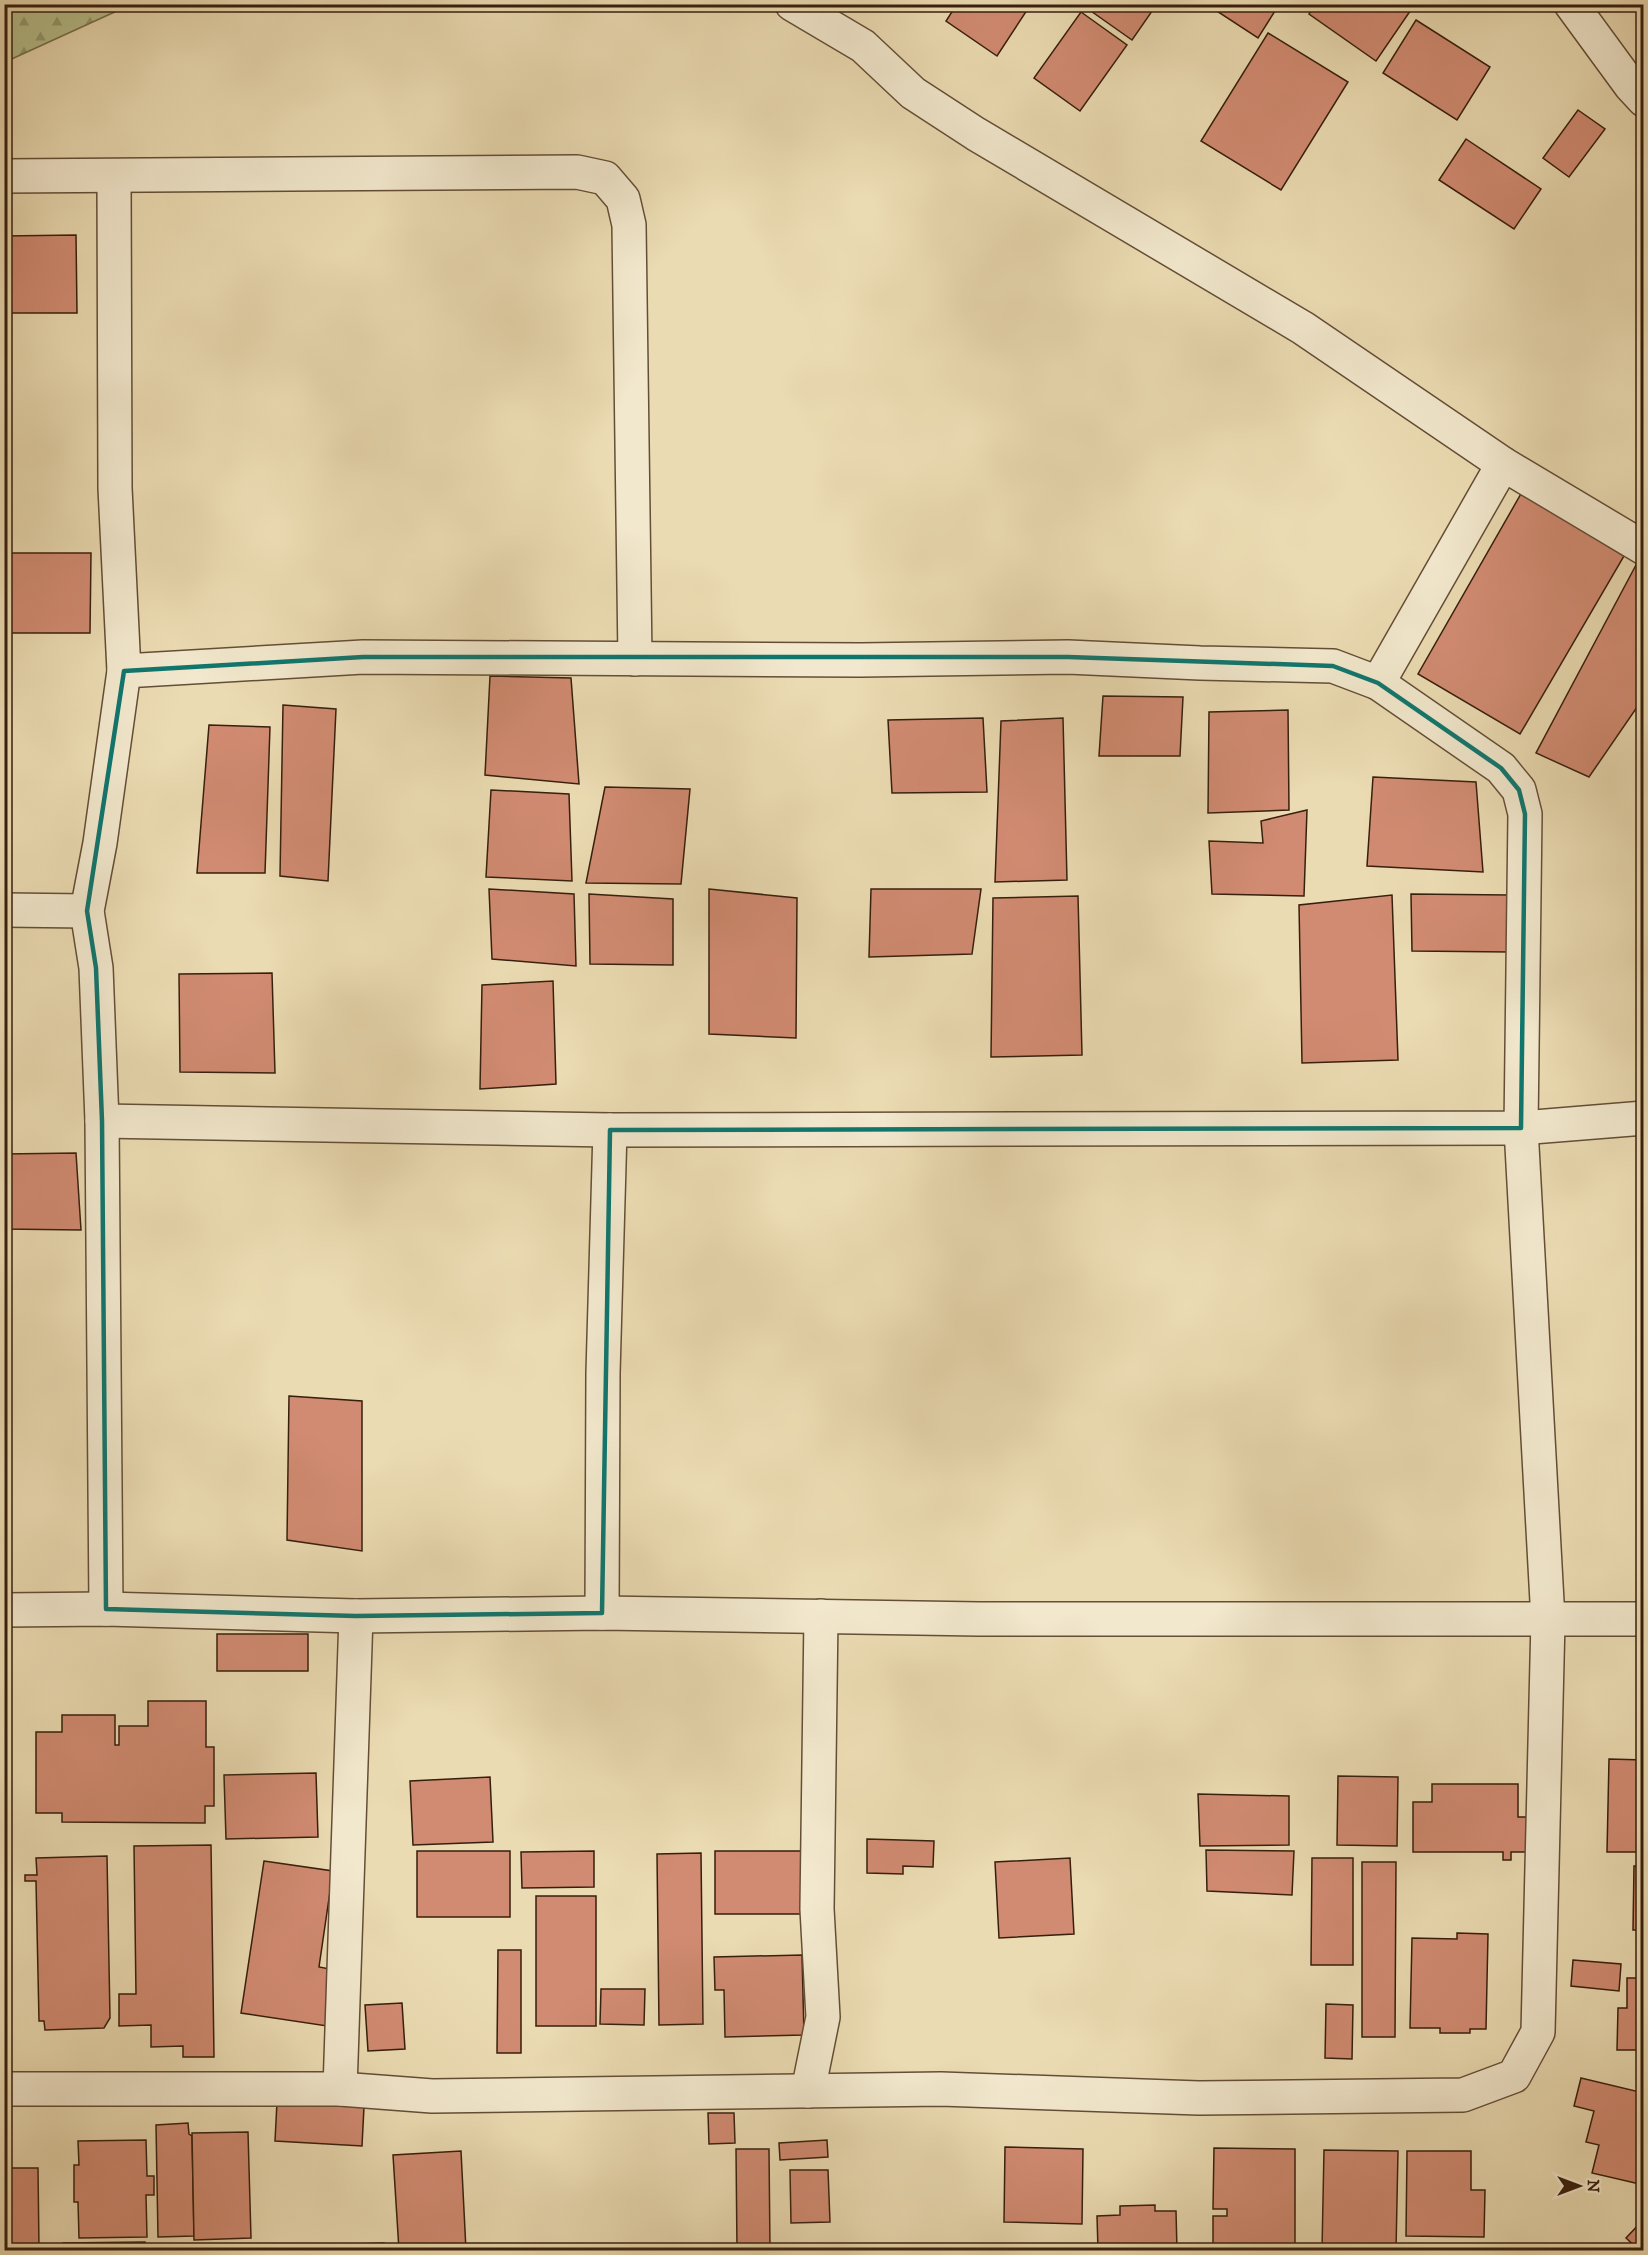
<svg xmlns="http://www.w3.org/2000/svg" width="1648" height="2255" font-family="'IM FELL DW Pica',serif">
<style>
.forest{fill:url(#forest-firs);stroke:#77704c;stroke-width:1.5}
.building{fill:#d18b72;stroke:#371f0d;stroke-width:1.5}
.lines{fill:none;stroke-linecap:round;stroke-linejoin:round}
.minor-casing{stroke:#644e36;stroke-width:36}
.minor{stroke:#f2e8cd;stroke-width:33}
.marked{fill:none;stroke:#0f766e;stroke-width:4.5;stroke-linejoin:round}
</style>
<defs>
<pattern id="forest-firs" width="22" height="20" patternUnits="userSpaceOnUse" patternTransform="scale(1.5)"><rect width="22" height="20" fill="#b7c08c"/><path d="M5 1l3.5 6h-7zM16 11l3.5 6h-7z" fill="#969b71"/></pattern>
</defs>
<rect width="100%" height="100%" fill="#ebdbb2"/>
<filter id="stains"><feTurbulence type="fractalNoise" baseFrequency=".00333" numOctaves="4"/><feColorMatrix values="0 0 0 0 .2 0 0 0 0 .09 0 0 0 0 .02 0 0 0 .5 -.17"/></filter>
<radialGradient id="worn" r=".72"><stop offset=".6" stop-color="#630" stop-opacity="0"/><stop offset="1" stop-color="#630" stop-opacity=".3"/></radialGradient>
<path class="forest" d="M4 5 5 4 130 5 5 62Z"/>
<g class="building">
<path d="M957 4H1031L997 56 946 21Z"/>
<path d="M1081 4H1157L1132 40Z"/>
<path d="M1206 4H1264L1275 11 1258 38Z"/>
<path d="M1315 4H1415L1376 61 1309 14Z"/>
<path d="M1081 12 1127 45 1080 111 1034 78Z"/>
<path d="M1416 20 1490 67 1457 120 1383 73Z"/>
<path d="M1268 33 1348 82 1281 190 1201 141Z"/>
<path d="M1578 110 1605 129 1569 177 1543 158Z"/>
<path d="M1466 139 1541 189 1514 229 1439 180Z"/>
<path d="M76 235 77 313H4V236Z"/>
<path d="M1522 492 1624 556 1520 734 1418 674Z"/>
<path d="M4 553H91L90 633H4Z"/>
<path d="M1636 565 1644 570V697L1589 777 1536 753Z"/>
<path d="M490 676 571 678 579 784 485 775Z"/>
<path d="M1103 696 1183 697 1180 756H1099Z"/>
<path d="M283 705 336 709 328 881 280 876Z"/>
<path d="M1288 710 1289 810 1208 813 1209 712Z"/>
<path d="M983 718 987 792 892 793 888 720Z"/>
<path d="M1063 718 1067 880 995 882 1001 721Z"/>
<path d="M209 725 270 727 265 873H197Z"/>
<path d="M1373 777 1476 782 1483 872 1367 866Z"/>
<path d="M605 787 690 789 681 884 586 883Z"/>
<path d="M491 790 569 794 572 881 486 877Z"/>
<path d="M1307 810 1304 896 1212 894 1209 841 1263 843 1261 821Z"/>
<path d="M489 889 574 894 576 966 492 959Z"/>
<path d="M709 889 797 898 796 1038 709 1034Z"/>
<path d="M871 889H981L972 954 869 957Z"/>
<path d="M589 894 673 899V965L590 964Z"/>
<path d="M1411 894 1509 895 1510 952 1412 951Z"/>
<path d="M1392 895 1398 1060 1302 1063 1299 905Z"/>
<path d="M1078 896 1082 1055 991 1057 993 898Z"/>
<path d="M272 973 275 1073 180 1072 179 974Z"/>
<path d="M553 981 556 1084 480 1089 482 985Z"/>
<path d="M76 1153 81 1230 4 1229V1154Z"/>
<path d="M289 1396 362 1401V1551L287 1540Z"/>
<rect x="217" y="1634" width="91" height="37"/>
<path d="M148 1701H206V1747H214V1806H205V1823L62 1822V1813H36V1732H62V1715H115V1745H119V1726H148Z"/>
<path d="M1609 1759 1644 1760V1852H1607Z"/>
<path d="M316 1773 318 1837 226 1839 224 1775Z"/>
<path d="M1338 1776 1398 1777 1397 1846 1337 1845Z"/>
<path d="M490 1777 493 1842 413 1845 410 1781Z"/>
<path d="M1432 1784H1518V1817H1532V1852H1511V1860H1503V1852H1413V1802H1432Z"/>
<path d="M1198 1794 1289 1796V1845L1200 1846Z"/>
<path d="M867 1839 934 1841 933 1867 903 1866V1874L867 1873Z"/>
<path d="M211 1845 214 2057H183V2046L151 2047V2025L119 2026V1994H136L134 1846Z"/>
<path d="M1206 1850 1294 1851 1292 1895 1207 1891Z"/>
<rect x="417" y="1851" width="93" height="66"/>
<path d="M594 1851V1887L522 1888 521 1852Z"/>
<path d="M715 1851H803L802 1914H715Z"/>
<path d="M701 1853 703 2024 659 2025 657 1854Z"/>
<path d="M107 1856 110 2018 104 2028 45 2030 44 2021H39L36 1881H25V1875H37L36 1858Z"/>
<path d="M1070 1858 1074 1934 999 1938 995 1862Z"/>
<path d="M1312 1858H1353V1965H1311Z"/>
<path d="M264 1861 333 1871 319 1967 335 1970 327 2026 241 2013Z"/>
<path d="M1362 1862H1396L1395 2037H1362Z"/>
<path d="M1634 1866H1644V1930H1633Z"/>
<rect x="536" y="1896" width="60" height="130"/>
<path d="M1457 1933 1488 1934 1486 2029H1470V2033H1440V2028H1410L1412 1938 1457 1939Z"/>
<path d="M498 1950H521V2053H497Z"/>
<path d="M802 1955 804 2035 725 2037 724 1990H715L714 1957Z"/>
<path d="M1573 1960 1621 1964 1619 1991 1571 1986Z"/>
<path d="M1627 1978H1644V2050H1617L1618 2008H1627Z"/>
<path d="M601 1989H645L644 2025 600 2024Z"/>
<path d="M402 2003 405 2049 368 2051 365 2005Z"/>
<path d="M1326 2004 1353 2005 1352 2059 1325 2058Z"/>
<path d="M1581 2078 1644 2093V2185L1592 2173 1599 2145 1586 2142 1594 2111 1574 2106Z"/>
<path d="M277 2102 364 2107 362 2146 275 2141Z"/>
<path d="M708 2113H734L735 2143 709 2144Z"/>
<path d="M188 2123 189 2134 192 2136 194 2236 158 2237 156 2125Z"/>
<path d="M248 2132 251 2238 194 2240 192 2133Z"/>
<path d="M146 2140 147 2176H154V2195H146L147 2237 79 2238 78 2202H74V2165H79L78 2141Z"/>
<path d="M827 2140 828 2157 780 2160 779 2143Z"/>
<path d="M1005 2147 1083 2149 1082 2224 1004 2222Z"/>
<path d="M1214 2148 1295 2149V2250H1213V2216H1227V2209H1213Z"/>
<path d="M736 2149H769L770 2250H737Z"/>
<path d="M1324 2150 1398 2151 1396 2250H1322Z"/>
<path d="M461 2151 466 2250H399L393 2155Z"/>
<path d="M1407 2151H1471V2190H1485L1484 2237 1406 2236Z"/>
<path d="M4 2168H38L39 2250H4Z"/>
<path d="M790 2170H828L830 2222 791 2223Z"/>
<path d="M1155 2205V2211H1176L1177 2250H1098L1097 2216 1120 2215V2206Z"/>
<path d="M1644 2219V2250H1639L1626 2238Z"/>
<path d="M145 2242V2250H63V2243Z"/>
<path d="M384 2243V2250H358L357 2244Z"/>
<path d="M846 2245 847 2250H832L831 2247Z"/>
</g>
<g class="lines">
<g class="minor-casing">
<g id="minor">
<path d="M792 4 863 46 913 93 976 134 1303 328 1503 464 1644 548"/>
<path d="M1571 4 1631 86 1644 100"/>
<path d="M4 176 577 172 605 178 623 199 629 225 635 659"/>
<path d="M1378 683 1503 464"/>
<path d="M4 910 87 911"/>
<path d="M102 1121 610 1130 1521 1128 1644 1118"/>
<path d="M106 1609 102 1121 96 968 87 911 100 843 124 671 115 488 114 176"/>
<path d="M4 1610 106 1609 356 1616 602 1613 979 1619H1644"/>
<path d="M602 1613 603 1373 610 1130"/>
<path d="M4 2089H340L432 2096 941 2089 1199 2098 1463 2095 1514 2076 1538 2032 1548 1620 1521 1128 1525 814 1519 790 1501 768 1378 683 1333 666 1200 663 1068 657 861 660 363 657 124 671"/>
<path d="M340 2089 356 1616"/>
<path d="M808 2091 823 2017 817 1909 821 1616"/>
</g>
</g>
<use href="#minor" class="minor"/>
</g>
<path class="marked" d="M363 657H1068L1333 666 1378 683 1501 768 1519 790 1525 814 1521 1128 610 1130 602 1613 356 1616 106 1609 102 1121 96 968 87 911 124 671Z"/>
<rect width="1648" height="2255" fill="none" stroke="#ebdbb2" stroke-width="24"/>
<rect x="6" y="6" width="1636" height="2243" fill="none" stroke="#371f0d" stroke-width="3"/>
<rect x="12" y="12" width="1624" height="2231" fill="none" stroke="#371f0d" stroke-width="1.5"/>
<g transform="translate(1579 2186) rotate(90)" stroke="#f2e8cd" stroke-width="4.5" paint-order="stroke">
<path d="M0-4.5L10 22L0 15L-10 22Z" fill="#371f0d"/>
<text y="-9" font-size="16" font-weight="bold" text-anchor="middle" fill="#371f0d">N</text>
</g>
<rect width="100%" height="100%" filter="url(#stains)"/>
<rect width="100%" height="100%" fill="url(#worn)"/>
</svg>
